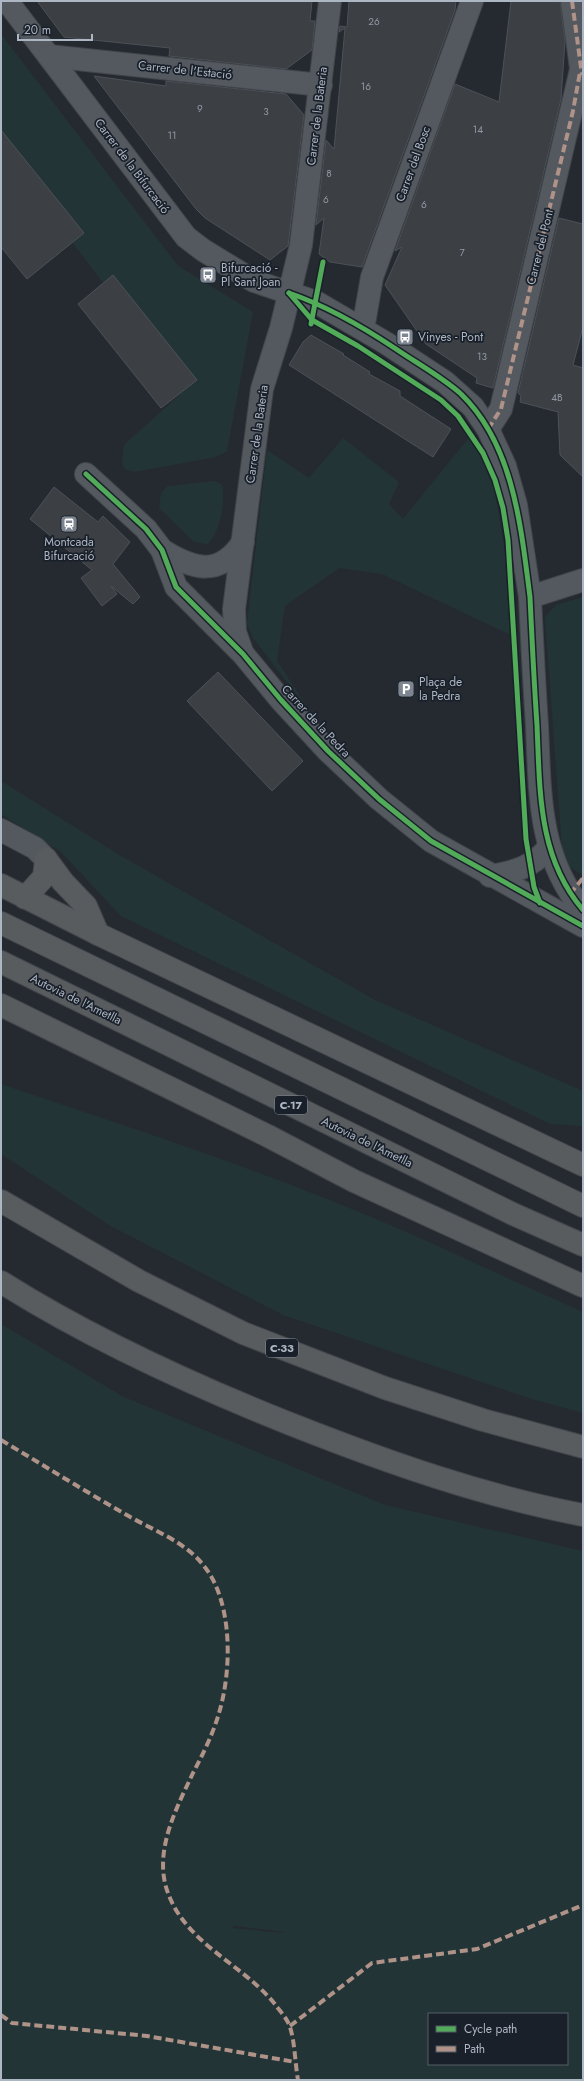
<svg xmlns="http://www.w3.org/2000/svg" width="584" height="2081" font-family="Jost,sans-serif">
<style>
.green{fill:#233436;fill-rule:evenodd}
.building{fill:#3c4045;stroke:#4c5158}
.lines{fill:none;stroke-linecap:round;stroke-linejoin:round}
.minor-casing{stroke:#42464b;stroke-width:24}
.highway-casing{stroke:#41464c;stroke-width:24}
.minor{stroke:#54585f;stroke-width:22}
.highway{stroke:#595c5f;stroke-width:22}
.quiet{stroke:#af9288;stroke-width:4;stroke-dasharray:8 4;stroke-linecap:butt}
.cycleway-casing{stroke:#19202a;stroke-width:8}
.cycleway{stroke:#51ab58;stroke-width:5}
.labels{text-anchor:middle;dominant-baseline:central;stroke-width:3.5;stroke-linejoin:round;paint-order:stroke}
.number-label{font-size:10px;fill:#9198a4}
.shield{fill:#19202a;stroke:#818995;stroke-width:1}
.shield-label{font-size:11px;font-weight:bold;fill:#adb6c3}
.street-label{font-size:12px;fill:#adb6c3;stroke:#19202a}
.poi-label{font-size:12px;fill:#adb6c3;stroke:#19202a;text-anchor:start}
</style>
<rect width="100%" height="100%" fill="#252a30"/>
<g class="green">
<path d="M1 34 178 266 253 312 227 451 216 457 134 472 125 469 122 463 124 445 185 390 1 149Z"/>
<path d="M471 435 487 446 512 594 515 637 382 574 339 568 285 606 277 661 314 717 253 638 247 624 267 450 309 478 343 438 399 482 389 504 403 519Z"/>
<path d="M215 481 222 485C226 502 220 531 208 544L194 542 159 508 161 493 168 486Z"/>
<path d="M583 597V871L581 874 563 862 545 617 556 605Z"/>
<path d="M1 781 121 856 375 1000 583 1091V1126L550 1124 121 916 61 852 1 814Z"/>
<path d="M1 1084C110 1121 220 1156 327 1199 414 1233 498 1275 583 1312V1413L535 1400 283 1315 109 1225 1 1154Z"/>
<path d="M1 1324 124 1397 385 1505 583 1551V2080H1ZM235 1926 284 1932V1933L231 1928ZM429 2014H567V2064H429Z"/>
</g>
<g class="building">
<path d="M37 1H312L310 21H315L312 50 286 69 169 56 170 48 64 37Z"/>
<path d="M349 1H456L455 10 362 267 330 262 319 254 324 218 316 225 326 140 334 149 345 28 339 32 340 26 347 27Z"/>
<path d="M511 1H560L565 41 561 99 493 388 476 383 477 378 426 344 385 285 402 247 395 251 455 84 499 102Z"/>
<path d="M94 76 166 86V81L286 94 304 115 288 246 270 260 205 218 196 209Z"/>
<path d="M1 130 84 233 27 279 1 247Z"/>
<path d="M559 218 583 224V327L573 365 583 368V477L560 455 558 412 520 402 521 396 518 393Z"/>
<path d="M113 275 197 380 161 408 78 304Z"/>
<path d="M311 335 344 354 343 355 370 372 369 374 400 391V396L451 429 433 457 289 365 303 342Z"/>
<path d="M54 487 98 522 103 516 130 542 113 564 140 597 133 604 111 586 117 594 102 606 81 578 92 570 30 519Z"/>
<path d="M218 672 303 761 272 791 187 701Z"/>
</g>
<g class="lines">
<g class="minor-casing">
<g id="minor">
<path d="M7 1 186 237 203 250 254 281 316 302 386 343 445 382 473 407 488 429 505 466 516 505 530 597C532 640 534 682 537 725 540 792 538 857 583 910"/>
<path d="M572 1 582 76"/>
<path d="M49 56 321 85"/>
<path d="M363 329 372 277 472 1"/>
<path d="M488 429 501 409 583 61"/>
<path d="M86 474 146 529 162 550 176 587 243 654 281 700 328 751 379 799 431 841 583 926"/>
<path d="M162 550C194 570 220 577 243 542"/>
<path d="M530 597 583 580"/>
<path d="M242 652 235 632 234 609 262 389 281 328 301 245 330 1"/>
<path d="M1 830 35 848 46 859"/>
<path d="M490 876C515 872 533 867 549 847"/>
</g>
</g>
<g class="highway-casing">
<g id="highway">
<path d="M46 859 63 882 86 906 98 934"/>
<path d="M1 885 98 934 583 1165"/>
<path d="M25 898 44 877 46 859"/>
<path d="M1 923 583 1206"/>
<path d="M1 962 513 1214 583 1245"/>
<path d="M1 1005 268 1136 354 1181 583 1286"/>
<path d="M1 1201 139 1281 243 1333 385 1388 483 1420 583 1447"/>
<path d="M1 1282C93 1340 192 1385 293 1425 387 1462 483 1496 583 1515"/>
</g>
</g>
<use href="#minor" class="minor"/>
<use href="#highway" class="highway"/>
<g class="quiet">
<path d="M572 1 582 75"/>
<path d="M488 429 501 409 573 111 580 72"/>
<path d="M570 894 583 878"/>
<path d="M1 1440C43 1465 83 1490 125 1514 152 1530 185 1541 204 1566 233 1602 232 1670 219 1713 213 1734 203 1754 193 1773 177 1807 155 1848 166 1887 182 1942 240 1962 274 2003 279 2010 287 2018 290 2027 295 2043 295 2063 298 2080"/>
<path d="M1 2015 12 2023 147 2036 295 2062"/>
<path d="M290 2026 372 1963 477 1949 583 1905"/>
</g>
<g class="cycleway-casing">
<g id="cycleway">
<path d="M289 293C327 306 363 327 396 349 418 364 442 377 461 394 514 445 521 528 530 597 532 640 534 682 537 725 540 792 538 857 583 910"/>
<path d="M289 293 312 320 358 346 441 400 458 416 483 453 495 480 503 508 508 540 526 839 534 887 540 903"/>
<path d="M311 324 323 262"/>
<path d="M86 474 146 529 162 550 176 587 243 654 281 700 328 751 379 799 431 841 583 926"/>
</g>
</g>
<use href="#cycleway" class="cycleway"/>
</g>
<defs>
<g id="bus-square" transform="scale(0.9)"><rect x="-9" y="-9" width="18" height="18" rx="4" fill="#7d8590" stroke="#19202a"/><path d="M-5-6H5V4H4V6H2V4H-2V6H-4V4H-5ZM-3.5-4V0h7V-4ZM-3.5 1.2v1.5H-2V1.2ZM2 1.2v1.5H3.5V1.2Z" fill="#fff"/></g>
<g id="station-square" transform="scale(0.9)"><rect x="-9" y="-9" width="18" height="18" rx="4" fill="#7d8590" stroke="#19202a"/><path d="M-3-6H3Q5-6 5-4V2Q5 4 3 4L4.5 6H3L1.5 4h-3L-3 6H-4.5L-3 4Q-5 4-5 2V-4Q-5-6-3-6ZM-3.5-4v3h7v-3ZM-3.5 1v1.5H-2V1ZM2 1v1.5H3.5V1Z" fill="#fff"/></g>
<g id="parking-square" transform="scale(0.9)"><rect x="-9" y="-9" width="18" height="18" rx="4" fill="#7d8590" stroke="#19202a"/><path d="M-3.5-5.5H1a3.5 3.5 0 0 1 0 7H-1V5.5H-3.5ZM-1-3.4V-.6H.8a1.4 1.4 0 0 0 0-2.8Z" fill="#fff"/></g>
</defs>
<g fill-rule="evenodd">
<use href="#bus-square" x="208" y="275"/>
<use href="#bus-square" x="405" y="337"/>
<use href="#station-square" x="69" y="524"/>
<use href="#parking-square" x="406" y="689"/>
</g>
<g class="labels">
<g class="number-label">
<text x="374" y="21">26</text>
<text x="366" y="86">16</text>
<text x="200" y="108">9</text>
<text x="266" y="111">3</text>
<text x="478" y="129">14</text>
<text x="172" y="135">11</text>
<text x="329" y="173">8</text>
<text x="326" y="199">6</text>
<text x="424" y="204">6</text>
<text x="462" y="252">7</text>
<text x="482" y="356">13</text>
<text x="557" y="397">4B</text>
</g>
<g class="shield">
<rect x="275" y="1096" width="32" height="18" rx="3"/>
<rect x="266" y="1339" width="32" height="18" rx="3"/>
</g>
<g class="shield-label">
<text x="291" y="1105">C-17</text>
<text x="282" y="1348">C-33</text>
</g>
<g class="street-label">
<text transform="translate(185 70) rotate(6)">Carrer de l'Estació</text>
<text transform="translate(317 116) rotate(-83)">Carrer de la Bateria</text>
<text transform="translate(413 164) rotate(-70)">Carrer del Bosc</text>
<text transform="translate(132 166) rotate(53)">Carrer de la Bifurcació</text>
<text transform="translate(540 247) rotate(-76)">Carrer del Pont</text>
<text transform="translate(257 434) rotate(-82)">Carrer de la Bateria</text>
<text transform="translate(316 721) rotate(47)">Carrer de la Pedra</text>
<text transform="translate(76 999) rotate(26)">Autovia de l'Ametlla</text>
<text transform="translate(367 1142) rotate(26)">Autovia de l'Ametlla</text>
</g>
<g class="poi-label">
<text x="221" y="268">Bifurcació -<tspan x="221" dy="14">Pl Sant Joan</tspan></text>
<text x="418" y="337">Vinyes - Pont</text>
<text x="69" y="542" text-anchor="middle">Montcada<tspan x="69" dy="14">Bifurcació</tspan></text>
<text x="419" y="682">Plaça de<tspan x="419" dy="14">la Pedra</tspan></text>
</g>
</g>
<rect width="584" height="2081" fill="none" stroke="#adb6c3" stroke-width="4"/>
<rect x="428" y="2013" width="140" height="52" fill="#19202a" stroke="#545c67"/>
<rect x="436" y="2026" width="20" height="6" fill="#51ab58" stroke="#545c67"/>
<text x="464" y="2033" font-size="12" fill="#adb6c3">Cycle path</text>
<rect x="436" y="2046" width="20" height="6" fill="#af9288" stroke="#545c67"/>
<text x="464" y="2053" font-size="12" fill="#adb6c3">Path</text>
<path d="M18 34v6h74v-6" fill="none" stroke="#adb6c3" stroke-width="2"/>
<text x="24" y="34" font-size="12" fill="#adb6c3" stroke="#19202a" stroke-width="3" paint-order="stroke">20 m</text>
</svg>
